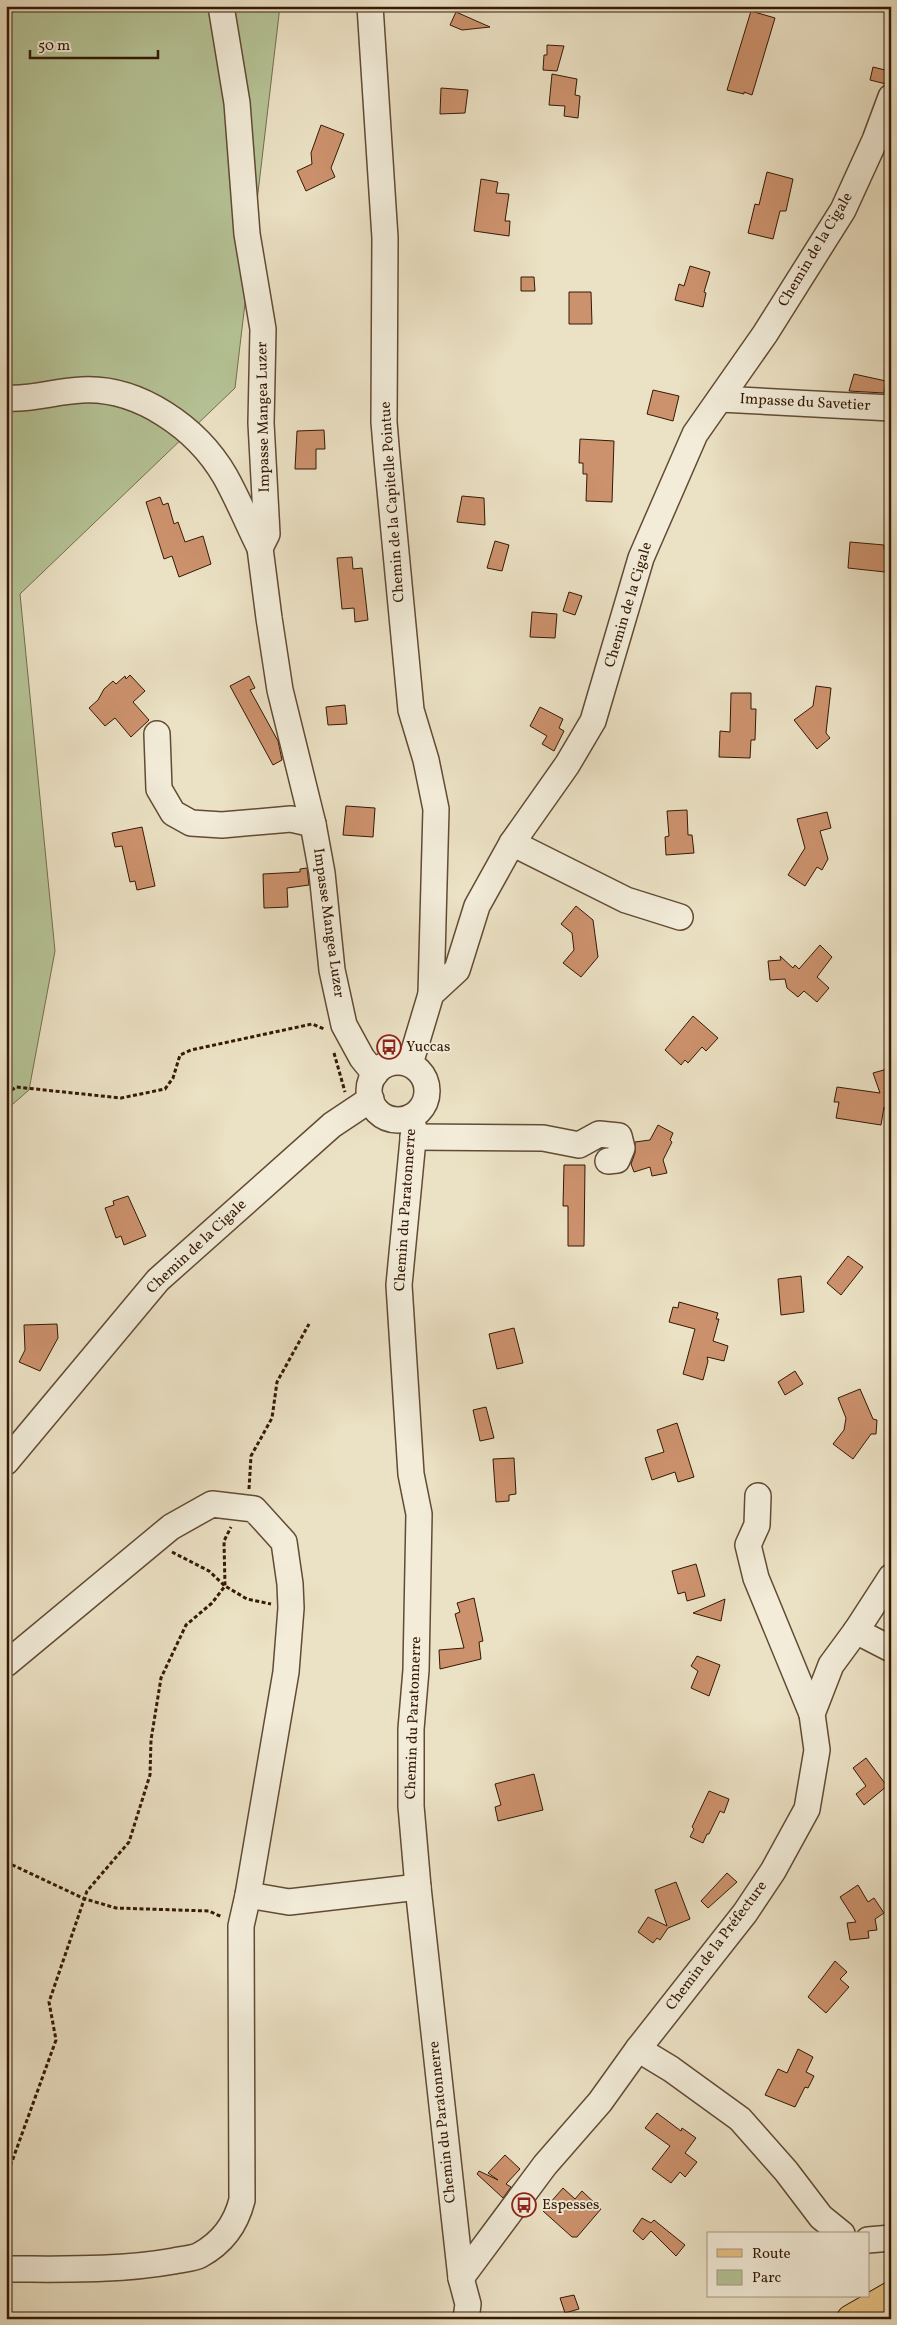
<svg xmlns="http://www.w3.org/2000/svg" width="897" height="2325" font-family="Vollkorn,serif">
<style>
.green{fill:#b5c396;stroke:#746e4d}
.building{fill:#cc926d;stroke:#341904}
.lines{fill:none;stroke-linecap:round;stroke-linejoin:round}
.minor-casing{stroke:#624b34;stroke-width:28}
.major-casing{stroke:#341904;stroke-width:30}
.path{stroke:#341904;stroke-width:3;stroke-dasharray:4 2.5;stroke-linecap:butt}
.minor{stroke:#f2ecd9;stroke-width:25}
.major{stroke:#e6c082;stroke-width:28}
.labels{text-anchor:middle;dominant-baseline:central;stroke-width:4;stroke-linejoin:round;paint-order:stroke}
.street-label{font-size:15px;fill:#341904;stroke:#f2ecd9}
.poi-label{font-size:15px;fill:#341904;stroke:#f2ecd9;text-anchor:start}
</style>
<rect width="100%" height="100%" fill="#ebe1c4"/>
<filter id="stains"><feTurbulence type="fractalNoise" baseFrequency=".004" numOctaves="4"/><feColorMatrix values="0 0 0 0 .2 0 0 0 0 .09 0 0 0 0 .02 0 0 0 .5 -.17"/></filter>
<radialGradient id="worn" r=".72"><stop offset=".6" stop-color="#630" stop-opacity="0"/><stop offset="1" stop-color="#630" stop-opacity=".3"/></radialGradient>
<path class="green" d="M6 6H280L235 388 20 594 55 951 29 1090 6 1110Z"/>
<g class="building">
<path d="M751 11 775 18 752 95 744 92V94L727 90Z"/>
<path d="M456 12 490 27 462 30 450 25Z"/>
<path d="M547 45 564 46 557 71 543 70 544 55H547Z"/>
<path d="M873 67 889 71 886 84 870 80Z"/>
<path d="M552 74 577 79 575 95 580 96 578 118 564 116 565 106 549 105Z"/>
<path d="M441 88 468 90 465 113 440 114Z"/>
<path d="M321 125 344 134 331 168 335 177 306 191 297 171 312 164 311 153Z"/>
<path d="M767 172 793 179 786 211H780L773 239 748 233 755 204 759 205Z"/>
<path d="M481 179 498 182 496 193 509 194 505 221H510L509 236 474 231Z"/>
<path d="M690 266 710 272 704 292 706 293 703 307 675 300 679 284 684 286Z"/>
<path d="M521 277H534L535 291H521Z"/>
<path d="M569 292H591L592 324H569Z"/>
<path d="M854 374 886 381 884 393 849 391Z"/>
<path d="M653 390 679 396 673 421 647 414Z"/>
<path d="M324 430 325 449H316V469H295L297 431Z"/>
<path d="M580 439 614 441 612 502 586 501 587 474H583V463H579Z"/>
<path d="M462 496 484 498 485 525 457 522Z"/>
<path d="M160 497 163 505 168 503 174 524 178 522 185 542 203 536 211 564 179 577 172 556 164 559 146 502Z"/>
<path d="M495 541 509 545 502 571 487 568Z"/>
<path d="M850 542 884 545V549H888L885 572 848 568Z"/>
<path d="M352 557 353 569 362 568 368 620 355 622 354 608 342 609 337 558Z"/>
<path d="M569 592 582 596 575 615 563 611Z"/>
<path d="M532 612 557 614 555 638 530 637Z"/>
<path d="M130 675 145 691 133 702 149 720 131 737 115 718 105 726 89 708 98 700 104 689 113 681 116 684 125 676 126 679Z"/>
<path d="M249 676 255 688 250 690 278 741 282 760 273 765 230 686Z"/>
<path d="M816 686 831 688 826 733 830 738 817 749 794 720 813 706Z"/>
<path d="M731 693H751V709H756L755 740H751L750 758 719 757 720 731 730 732Z"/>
<path d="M345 705 347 724 328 725 326 707Z"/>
<path d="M540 707 563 719 559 728 564 731 554 751 542 744 547 736 530 726Z"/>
<path d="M346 806 375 808 373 837 343 835Z"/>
<path d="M687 810 688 835H692L694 853 666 855 665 837 669 836 667 811Z"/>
<path d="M827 812 831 828 820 831 828 859 822 870 817 867 805 886 788 875 805 848 797 819Z"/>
<path d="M142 827 155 886 137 890 135 881 130 882 122 846 115 847 112 833Z"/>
<path d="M307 868 309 885 287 888 288 907 264 908 263 874 300 872V869Z"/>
<path d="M576 906 593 920 598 957 581 977 563 963 574 950 572 933 561 924Z"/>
<path d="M820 945 832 957 817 977 829 988 817 1002 804 991 798 997 787 988 785 979 770 980 768 961 781 960 780 956 793 968 795 965 799 969Z"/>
<path d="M693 1016 718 1038 706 1051 702 1047 688 1063 685 1060 681 1065 665 1050Z"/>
<path d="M891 1068V1119H888L884 1107 881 1125 836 1118 839 1102H834L837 1087 880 1093 873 1073Z"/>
<path d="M658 1125 673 1133 670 1140 672 1142 663 1160 667 1173 652 1176 650 1167 634 1172 631 1164 635 1153V1142L650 1140Z"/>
<path d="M564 1165H585L584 1246H568V1206H563Z"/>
<path d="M128 1196 146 1236 124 1245 121 1236 116 1238 105 1208 114 1205 113 1201Z"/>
<path d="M848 1256 863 1267 841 1295 827 1283Z"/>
<path d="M801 1276 804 1312 781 1315 778 1279Z"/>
<path d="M679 1302 718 1313 716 1319H719L713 1341 728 1346 724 1361 707 1357 708 1361 703 1380 683 1374 695 1329 669 1322 673 1307 678 1308Z"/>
<path d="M57 1324 58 1338 40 1371 19 1362 25 1350 24 1325Z"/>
<path d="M514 1328 523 1363 497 1369 489 1334Z"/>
<path d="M795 1371 803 1384 785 1395 778 1382Z"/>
<path d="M860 1389 873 1419 877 1420 876 1434H871L853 1459 833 1444 844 1430 846 1418 838 1398Z"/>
<path d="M486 1407 494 1438 480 1441 473 1410Z"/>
<path d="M677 1423 694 1477 678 1482 675 1472 652 1480 645 1458 664 1452 657 1430Z"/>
<path d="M514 1458 516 1494 509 1495V1501L496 1502 493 1459Z"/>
<path d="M696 1564 705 1596 687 1601 685 1592 678 1594 672 1571Z"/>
<path d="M474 1598 483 1641 479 1642 481 1659 440 1669 439 1650 464 1648 455 1614 460 1612 457 1603Z"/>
<path d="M725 1599 721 1621 693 1613Z"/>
<path d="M697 1656 720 1665 709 1696 691 1688 698 1671 691 1666Z"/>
<path d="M866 1758 887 1786 864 1805 856 1794 866 1786 853 1768Z"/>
<path d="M534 1774 543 1810 498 1821 495 1807 501 1805 495 1784Z"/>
<path d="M709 1791 729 1799 724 1813 720 1811 709 1834H707L703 1843 690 1837 694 1829 692 1827Z"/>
<path d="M727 1873 737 1882 708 1908 701 1901Z"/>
<path d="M676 1882 690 1919 668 1928 660 1940 657 1938 653 1943 638 1932 648 1917 667 1926 655 1890Z"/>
<path d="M858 1885 868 1902 874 1898 884 1913 875 1919 877 1930 868 1931 869 1938 850 1940 847 1923 856 1922 840 1897Z"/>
<path d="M835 1961 847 1972 840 1979 849 1987 826 2013 808 1997Z"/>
<path d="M798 2049 813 2057 806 2072 814 2076 808 2088 805 2087 795 2107 765 2095 778 2069 787 2073Z"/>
<path d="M657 2113 681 2131 682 2128 696 2138 685 2153 697 2162 685 2177 680 2172 671 2183 652 2169 670 2146 645 2128Z"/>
<path d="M505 2155 520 2169 506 2184 511 2187 503 2198 477 2174 479 2171 498 2180 488 2173Z"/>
<path d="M563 2188 575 2199 582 2191 601 2209 577 2237H572L543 2211Z"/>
<path d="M642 2218 651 2223 654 2220 685 2245 676 2256 651 2231 643 2240 633 2231Z"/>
<path d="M574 2295 579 2309 565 2313 560 2298Z"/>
</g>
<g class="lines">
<g class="minor-casing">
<g id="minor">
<path d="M221 6 237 103 247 234 263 329 261 423 267 534 260 548 269 618 280 690 313 824 322 873 332 970 344 1025 362 1058 375 1074"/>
<path d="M370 6 385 238 384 422 387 458 411 710 426 760 436 809 431 994"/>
<path d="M6 398C32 400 56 391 82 390 139 387 197 428 225 476 238 499 248 524 260 548"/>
<path d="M720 399 891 408"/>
<path d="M157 734 159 789 173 813 191 823 222 825 291 819 313 824"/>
<path d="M512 843 626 900 680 917"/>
<circle cx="398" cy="1091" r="29"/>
<path d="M410 1064 431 994 457 970 477 906 512 843 567 765 593 721 641 558 695 434 765 334 843 210 875 140 891 97"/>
<path d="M411 1117 414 1129 399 1285 411 1474 419 1514 416 1670 411 1729V1806L418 1887 456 2233 461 2278 468 2304 466 2319"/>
<path d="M413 1137 543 1138 579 1145 599 1134 619 1136 622 1148 617 1160 608 1161"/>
<path d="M6 1462 158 1280 332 1125 371 1099"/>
<path d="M758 1496 757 1525 748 1545 756 1578 812 1714"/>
<path d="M856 1631 891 1649"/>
<path d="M6 1664 171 1527 212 1504 254 1509 284 1542 290 1584 291 1608 286 1672 248 1895 241 1926 242 2200C236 2224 222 2243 200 2255 193 2259 181 2259 174 2261 118 2271 62 2269 6 2269"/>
<path d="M248 1895 289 1902 418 1887"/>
<path d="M638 2049 671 2069 740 2119 786 2171 821 2217 842 2234"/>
<path d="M868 2240 891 2238"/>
<path d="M461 2278 545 2165 600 2102 638 2049 745 1913 773 1871 807 1809 817 1750 812 1714 831 1665 856 1631 891 1577"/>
</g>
</g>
<g class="major-casing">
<path id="major" d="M851 2319 891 2296"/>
</g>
<g class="path">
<path d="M334 1053 345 1092"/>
<path d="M6 1094 16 1087 121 1098 165 1089 173 1078 180 1055 191 1050 312 1024 324 1029"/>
<path d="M249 1489 251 1456 272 1418 277 1382 309 1324"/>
<path d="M172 1552 209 1571 225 1586 247 1599 271 1604"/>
<path d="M6 1862 85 1899 116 1908 209 1911 222 1917"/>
<path d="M6 2178 56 2040 49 2002 87 1891 129 1842 150 1775 151 1740 161 1678 186 1625 212 1603 225 1586 224 1541 231 1527"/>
</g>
<use href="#minor" class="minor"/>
<use href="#major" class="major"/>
</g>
<defs>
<g id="bus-ring" transform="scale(1.25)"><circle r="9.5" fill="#f2ecd9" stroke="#8f2418" stroke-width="1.5"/><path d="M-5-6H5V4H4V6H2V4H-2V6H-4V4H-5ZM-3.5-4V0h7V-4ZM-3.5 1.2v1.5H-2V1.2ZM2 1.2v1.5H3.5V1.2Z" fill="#8f2418"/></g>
</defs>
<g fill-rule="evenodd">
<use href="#bus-ring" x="389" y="1047"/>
<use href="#bus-ring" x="524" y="2205"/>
</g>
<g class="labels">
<g class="street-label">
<text transform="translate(816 250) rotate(-59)">Chemin de la Cigale</text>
<text transform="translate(805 403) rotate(3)">Impasse du Savetier</text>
<text transform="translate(264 417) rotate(-91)">Impasse Mangea Luzer</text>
<text transform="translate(393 502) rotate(-94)">Chemin de la Capitelle Pointue</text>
<text transform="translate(629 605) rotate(-73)">Chemin de la Cigale</text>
<text transform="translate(328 923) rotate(82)">Impasse Mangea Luzer</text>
<text transform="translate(406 1210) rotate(-86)">Chemin du Paratonnerre</text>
<text transform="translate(197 1247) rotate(-43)">Chemin de la Cigale</text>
<text transform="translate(414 1718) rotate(-88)">Chemin du Paratonnerre</text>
<text transform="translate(717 1946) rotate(-53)">Chemin de la Préfecture</text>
<text transform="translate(443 2122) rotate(-96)">Chemin du Paratonnerre</text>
</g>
<g class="poi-label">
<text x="406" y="1047">Yuccas</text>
<text x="542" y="2205">Espesses</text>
</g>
</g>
<rect width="897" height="2325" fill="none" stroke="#ebe1c4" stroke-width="25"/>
<rect x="8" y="8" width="882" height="2310" fill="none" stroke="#341904" stroke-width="2.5"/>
<rect x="12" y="12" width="872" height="2300" fill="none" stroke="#341904"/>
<rect x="707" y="2232" width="162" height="65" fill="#f2ecd9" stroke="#a69884"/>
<rect x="717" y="2249" width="25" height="8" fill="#e6c082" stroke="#a69884"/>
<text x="752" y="2258" font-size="15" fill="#341904">Route</text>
<rect x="717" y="2270" width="25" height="15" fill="#b5c396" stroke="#a69884"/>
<text x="752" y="2282" font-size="15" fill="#341904">Parc</text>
<path d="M30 50v8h128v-8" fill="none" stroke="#341904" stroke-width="2.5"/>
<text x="38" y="50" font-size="15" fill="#341904" stroke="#f2ecd9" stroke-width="4" paint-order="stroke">50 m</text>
<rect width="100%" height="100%" filter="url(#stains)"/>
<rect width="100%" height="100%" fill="url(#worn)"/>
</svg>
